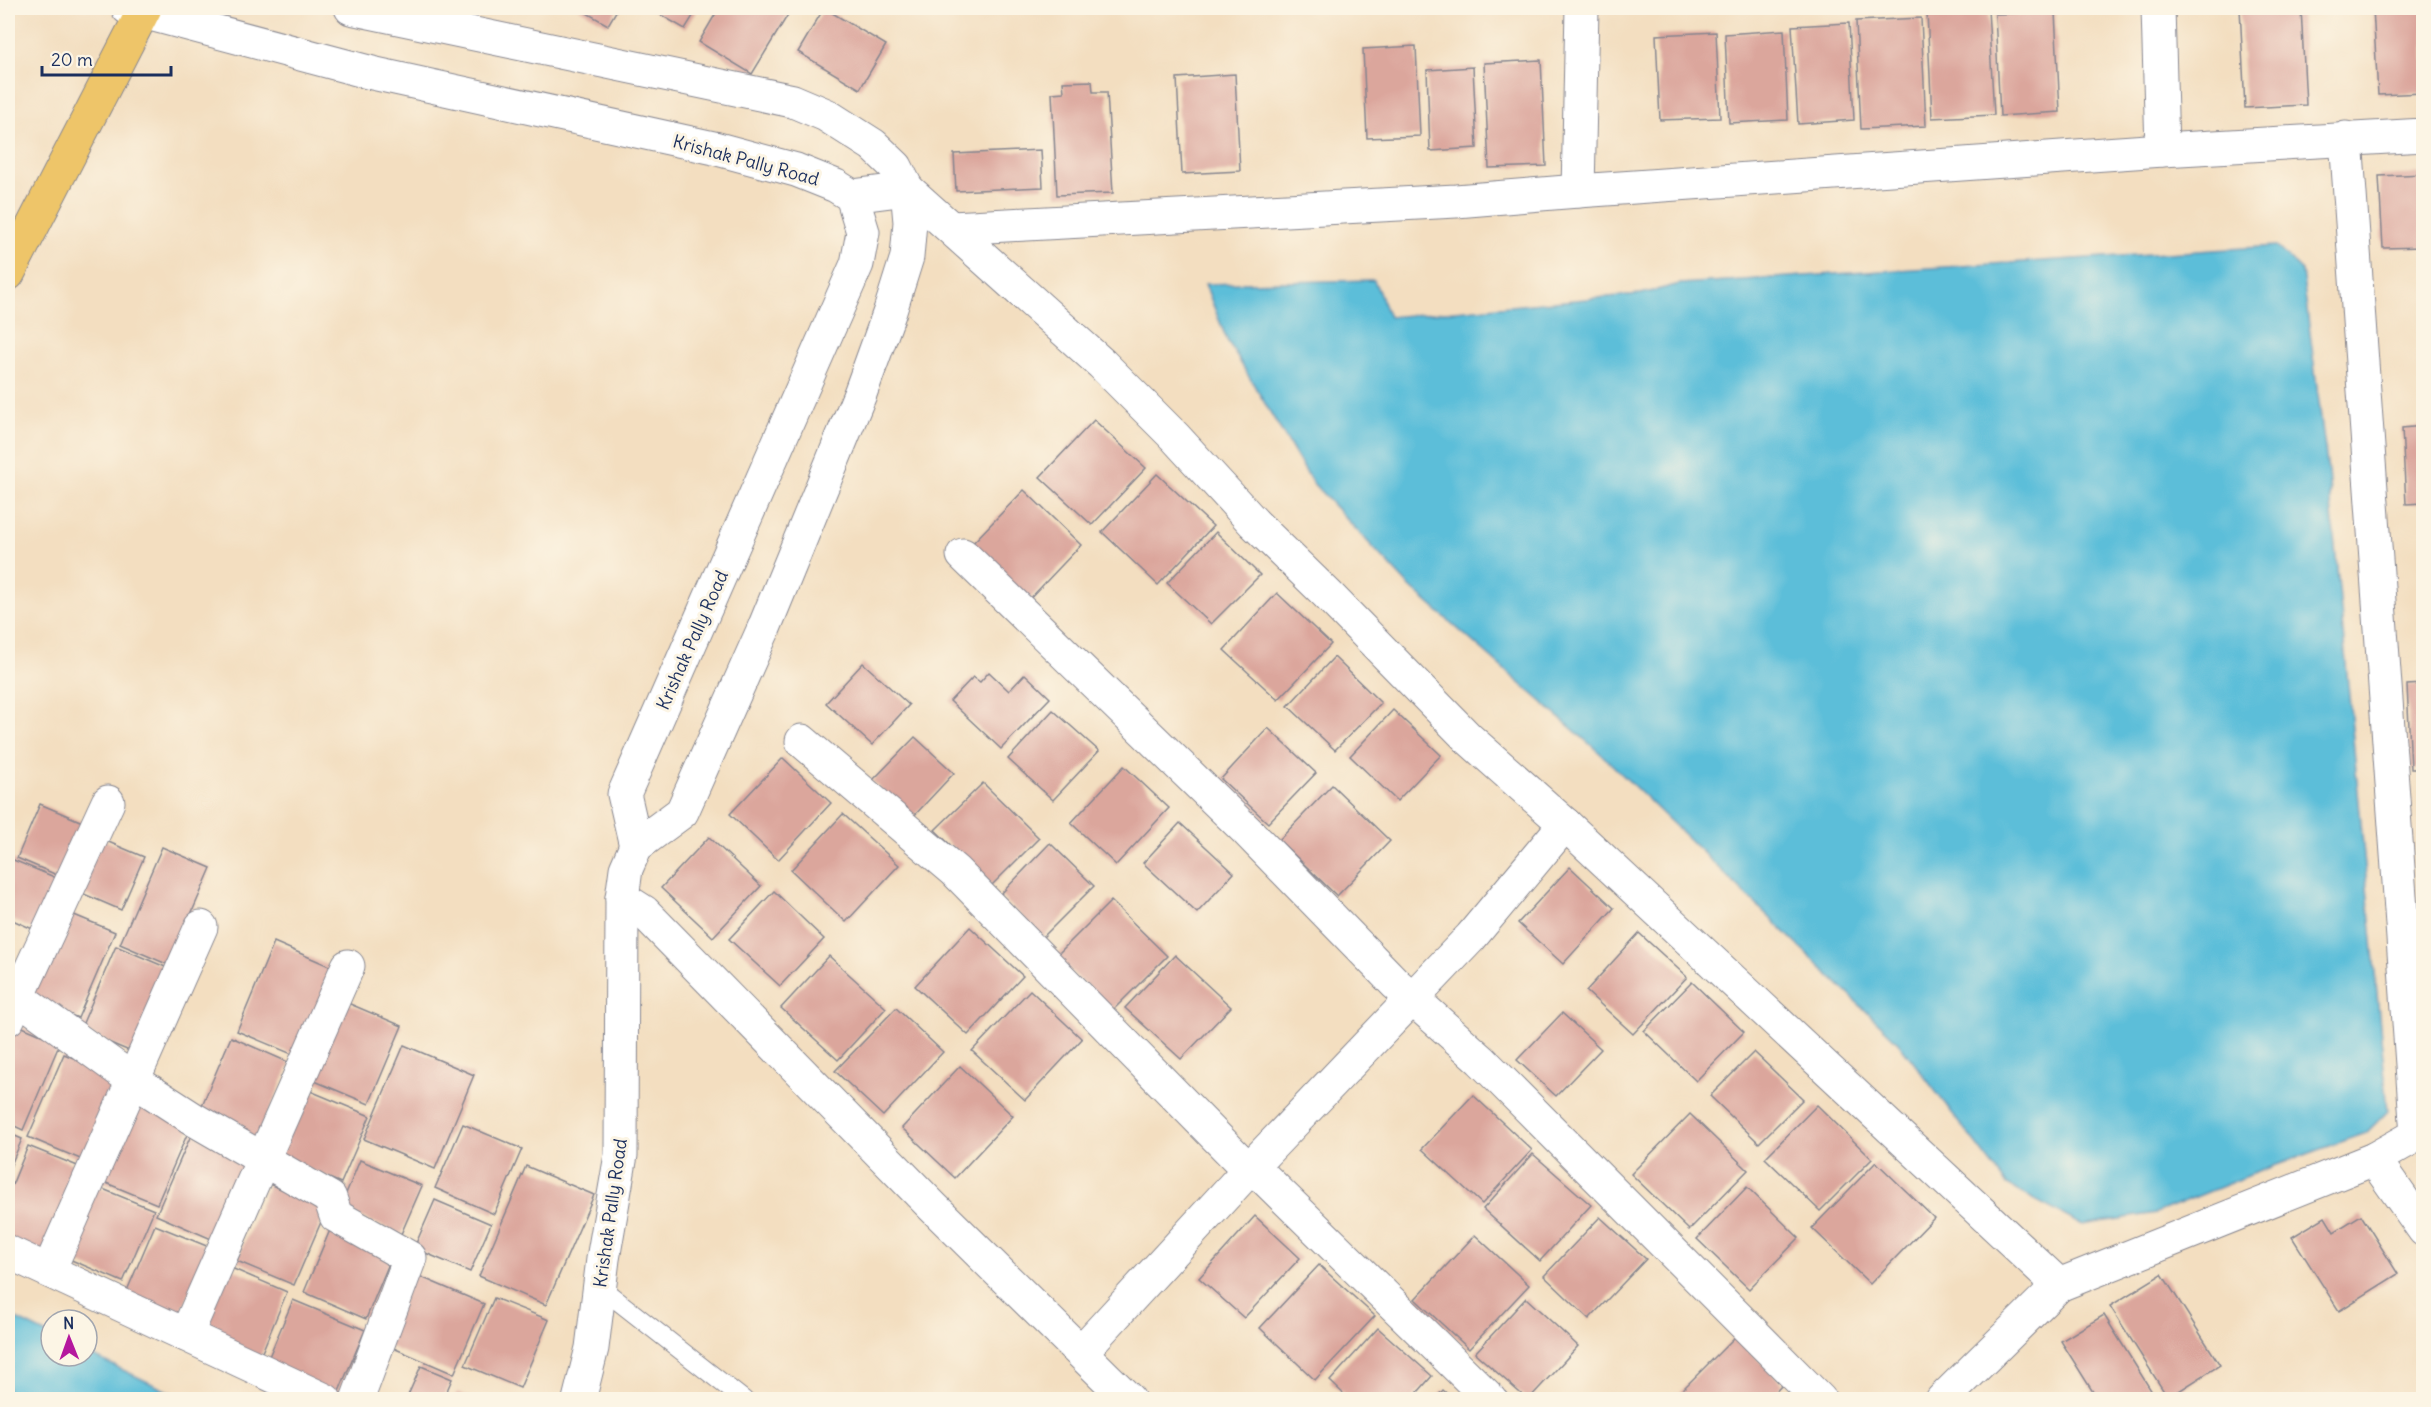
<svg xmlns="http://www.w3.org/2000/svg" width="2431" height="1407" font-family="Delius,sans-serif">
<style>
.water{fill:#5bbed9;stroke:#3b769c;stroke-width:1.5}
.building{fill:#dba69c}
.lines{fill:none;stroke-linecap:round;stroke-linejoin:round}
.lane-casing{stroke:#87868f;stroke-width:20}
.street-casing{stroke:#87868f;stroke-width:35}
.primary-casing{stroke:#87868f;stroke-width:35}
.lane{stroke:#fff;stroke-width:18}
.street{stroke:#fff;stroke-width:33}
.primary{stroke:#eec569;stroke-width:33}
.labels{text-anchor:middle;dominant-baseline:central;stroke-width:6;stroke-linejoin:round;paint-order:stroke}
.street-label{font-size:18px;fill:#1b2f5e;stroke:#fcf5e5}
</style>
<rect width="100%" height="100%" fill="#fcf5e5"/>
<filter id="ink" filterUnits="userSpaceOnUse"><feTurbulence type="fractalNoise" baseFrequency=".0167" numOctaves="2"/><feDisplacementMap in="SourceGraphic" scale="12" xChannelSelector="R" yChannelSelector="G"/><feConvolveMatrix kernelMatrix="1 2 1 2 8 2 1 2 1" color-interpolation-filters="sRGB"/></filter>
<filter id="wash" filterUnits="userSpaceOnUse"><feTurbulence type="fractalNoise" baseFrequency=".008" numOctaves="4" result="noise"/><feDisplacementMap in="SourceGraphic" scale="24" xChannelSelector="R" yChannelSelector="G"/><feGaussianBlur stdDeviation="1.35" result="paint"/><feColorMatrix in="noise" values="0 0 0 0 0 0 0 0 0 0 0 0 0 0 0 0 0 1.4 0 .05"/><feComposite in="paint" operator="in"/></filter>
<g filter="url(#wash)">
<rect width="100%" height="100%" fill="#f3dec0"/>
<g class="water">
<path d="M2276 246 2302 271 2328 472 2388 1111 2366 1133 2260 1171 2156 1213 2082 1225 2007 1185 1898 1042 1600 753 1409 586 1312 482 1227 340 1205 284 1374 280 1389 317 1641 294 1680 284Z"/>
<path d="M8 1315 51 1336V1356H87V1353L184 1399H8Z"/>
</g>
<g id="blocks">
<g class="building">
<path d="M578 8H618L608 25Z"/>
<path d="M649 8H698L685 29Z"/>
<path d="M719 8H792L752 74 699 42Z"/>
<path d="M824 8 886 45 860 89 798 52Z"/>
<path d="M2240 8H2301L2306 105 2245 108Z"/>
<path d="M2373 8H2424V93L2378 95Z"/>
<path d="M1988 9 1994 115 1932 118 1927 12Z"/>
<path d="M2055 12 2060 112 2000 116 1995 14Z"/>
<path d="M1921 18 1926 126 1861 129 1856 21Z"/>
<path d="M1849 23 1854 120 1798 124 1792 26Z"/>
<path d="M1784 30 1788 120 1729 123 1725 34Z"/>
<path d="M1716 32 1720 118 1660 120 1656 35Z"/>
<path d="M1416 46 1420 136 1367 138 1363 49Z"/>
<path d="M1541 60 1546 166 1489 168 1484 63Z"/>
<path d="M1473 67 1477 148 1430 151 1427 70Z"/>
<path d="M1235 74 1240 171 1182 174 1177 78Z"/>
<path d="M1092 81 1093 92H1107L1113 193 1057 195 1052 93 1064 92 1063 82Z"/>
<path d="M1041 150 1043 187 956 191 954 154Z"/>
<path d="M2424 174V247L2383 248 2379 176Z"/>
<path d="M1094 420 1146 468 1092 525 1040 477Z"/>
<path d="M2424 426V503L2406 504 2402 428Z"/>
<path d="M1157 474 1213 526 1158 585 1102 532Z"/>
<path d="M1024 490 1081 545 1024 605 967 549Z"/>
<path d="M1216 532 1260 575 1211 624 1167 583Z"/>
<path d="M1277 593 1331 644 1278 700 1224 650Z"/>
<path d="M1334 657 1381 703 1335 750 1288 706Z"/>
<path d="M863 663 909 705 872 745 826 703Z"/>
<path d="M989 672 1009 691 1025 674 1050 698 1001 749 950 701 973 677 980 682Z"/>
<path d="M2424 684V769H2411L2407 685Z"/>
<path d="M1053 710 1099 751 1053 800 1008 759Z"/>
<path d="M1393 710 1441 755 1397 801 1350 756Z"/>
<path d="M1268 728 1316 773 1268 823 1221 779Z"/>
<path d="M915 737 954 773 912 818 872 781Z"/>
<path d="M783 758 831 803 778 860 730 814Z"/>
<path d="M1124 766 1169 808 1116 865 1071 823Z"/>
<path d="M983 783 1039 838 992 885 935 830Z"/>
<path d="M1332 785 1390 841 1337 896 1279 840Z"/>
<path d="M40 804 87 824 64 878 17 858Z"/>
<path d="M843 814 899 865 846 922 791 870Z"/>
<path d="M1180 823 1234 873 1197 913 1143 863Z"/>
<path d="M709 837 761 886 713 937 661 888Z"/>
<path d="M99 838 144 857 121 910 77 891Z"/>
<path d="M1050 843 1094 886 1043 937 1000 895Z"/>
<path d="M162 847 211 868 169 965 120 944Z"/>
<path d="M11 859 59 879 37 931 8 918V868Z"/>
<path d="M1570 867 1614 908 1563 964 1518 923Z"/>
<path d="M774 891 824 939 780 986 729 939Z"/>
<path d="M1111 901 1167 956 1112 1011 1056 956Z"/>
<path d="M67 912 115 932 78 1018 30 998Z"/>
<path d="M970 927 1023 976 968 1035 915 986Z"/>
<path d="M1639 933 1687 977 1633 1034 1586 991Z"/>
<path d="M274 942 336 969 299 1057 237 1031Z"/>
<path d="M116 946 170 969 134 1053 80 1030Z"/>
<path d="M1175 955 1231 1007 1181 1059 1125 1008Z"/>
<path d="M829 956 886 1008 838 1060 781 1008Z"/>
<path d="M1692 982 1744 1032 1696 1081 1644 1031Z"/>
<path d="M1030 990 1082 1039 1025 1100 972 1051Z"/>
<path d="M343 1001 402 1026 369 1104 310 1079Z"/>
<path d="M896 1008 943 1052 883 1116 835 1071Z"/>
<path d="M1562 1013 1601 1049 1556 1096 1517 1060Z"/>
<path d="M13 1023 60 1043 23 1130 8 1123V1036Z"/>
<path d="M231 1037 290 1063 256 1142 197 1117Z"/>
<path d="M404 1045 474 1075 435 1169 364 1139Z"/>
<path d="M1754 1052 1803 1099 1759 1143 1710 1096Z"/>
<path d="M64 1054 121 1078 85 1161 28 1137Z"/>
<path d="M960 1066 1013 1116 955 1178 902 1128Z"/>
<path d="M303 1088 370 1116 341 1183 274 1155Z"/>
<path d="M1473 1095 1532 1150 1482 1204 1422 1149Z"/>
<path d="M134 1099 192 1123 157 1204 99 1180Z"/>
<path d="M1817 1105 1872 1159 1820 1211 1765 1158Z"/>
<path d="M1690 1114 1748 1170 1689 1230 1631 1174Z"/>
<path d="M463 1124 522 1149 494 1214 435 1188Z"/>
<path d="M8 1133 22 1139 8 1172Z"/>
<path d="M192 1133 252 1159 216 1241 156 1215Z"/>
<path d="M28 1146 85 1169 46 1262 8 1246V1195Z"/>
<path d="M1533 1154 1591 1205 1540 1261 1483 1209Z"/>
<path d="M360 1160 422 1186 401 1234 340 1208Z"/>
<path d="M1876 1162 1934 1218 1870 1284 1812 1228Z"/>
<path d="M526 1166 594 1195 546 1305 479 1276Z"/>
<path d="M269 1184 327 1208 294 1285 237 1261Z"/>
<path d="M93 1185 154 1210 123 1282 62 1256Z"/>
<path d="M1747 1187 1799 1238 1749 1289 1697 1239Z"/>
<path d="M435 1200 491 1224 470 1272 414 1248Z"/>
<path d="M2361 1215 2398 1274 2339 1311 2292 1237 2325 1217 2334 1232Z"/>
<path d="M1255 1216 1300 1258 1244 1318 1199 1278Z"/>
<path d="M1600 1217 1646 1259 1589 1319 1544 1276Z"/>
<path d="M155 1225 209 1247 180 1316 126 1293Z"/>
<path d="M330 1230 392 1256 366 1319 304 1292Z"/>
<path d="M1475 1235 1529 1285 1469 1349 1415 1299Z"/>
<path d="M1319 1265 1375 1316 1315 1380 1260 1328Z"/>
<path d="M229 1267 287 1292 260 1357 201 1332Z"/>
<path d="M414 1274 484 1304 454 1374 384 1344Z"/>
<path d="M2162 1274 2220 1365 2168 1398 2110 1306Z"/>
<path d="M494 1298 549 1320 520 1388 465 1365Z"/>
<path d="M1526 1298 1578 1346 1528 1400 1475 1353Z"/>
<path d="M293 1300 365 1330 337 1396 265 1366Z"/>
<path d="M2104 1315 2157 1400H2098L2061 1341Z"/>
<path d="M1378 1328 1432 1376 1411 1400H1350L1330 1381Z"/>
<path d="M1735 1337 1783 1384 1768 1400H1677L1675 1397Z"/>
<path d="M421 1366 452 1379 443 1400H406Z"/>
<path d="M1443 1390 1454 1400H1434Z"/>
<path d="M457 1392 474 1399V1400H454Z"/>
</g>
</g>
</g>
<g filter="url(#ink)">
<use href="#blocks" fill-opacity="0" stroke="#87868f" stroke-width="1.5"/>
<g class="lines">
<g class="lane-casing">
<path id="lane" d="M600 1287 744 1400"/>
</g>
<g class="street-casing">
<g id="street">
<path d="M128 8 372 73 714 148 796 170 836 186 852 196 863 232 857 264 624 794 636 846"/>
<path d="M351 8 793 101 826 115 873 145 896 167 907 189 910 222 907 257 890 311 860 394 764 628 682 812 636 846 626 869 622 898 621 1155 603 1259 592 1348 579 1400"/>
<path d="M2158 8 2162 150"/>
<path d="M2346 138 2417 1135"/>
<path d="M1578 191 1582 8"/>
<path d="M852 196 907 189 1102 364 1175 437 1254 523 1327 594 1468 738 1565 824 2059 1285 2374 1159 2424 1131"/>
<path d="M952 228 1456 201 1578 191 2162 150 2424 135"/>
<path d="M963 555 1247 831 1396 984 1481 1060 1820 1400"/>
<path d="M802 741 955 871 1239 1160 1252 1166 1491 1400"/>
<path d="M622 898 644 912 933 1207 1129 1400"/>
<path d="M8 990 133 1080 195 1120 330 1198 336 1216 410 1258 357 1400"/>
<path d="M8 1019 108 802"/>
<path d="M2374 1159 2424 1230"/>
<path d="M8 1252 325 1400"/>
<path d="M49 1270 201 927"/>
<path d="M186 1335 348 966"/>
<path d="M1081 1352 1252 1166 1471 937 1565 824"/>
<path d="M1942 1400 2059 1285"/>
</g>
</g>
<g class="primary-casing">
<path id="primary" d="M8 274 145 8"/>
</g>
<use href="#lane" class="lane"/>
<use href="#street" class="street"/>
<use href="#primary" class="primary"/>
</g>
</g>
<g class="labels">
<g class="street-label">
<text transform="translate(746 160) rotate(15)">Krishak Pally Road</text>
<text transform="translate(692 640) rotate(-66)">Krishak Pally Road</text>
<text transform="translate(610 1213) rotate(-82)">Krishak Pally Road</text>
</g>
</g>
<rect width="2431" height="1407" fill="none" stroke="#fcf5e5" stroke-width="30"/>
<g transform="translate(69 1338) rotate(359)"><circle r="28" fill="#fcf5e5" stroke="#a2a6af" stroke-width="1.5"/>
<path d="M0-4.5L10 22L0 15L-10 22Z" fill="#b5179e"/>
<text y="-9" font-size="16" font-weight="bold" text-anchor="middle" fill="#1b2f5e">N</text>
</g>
<path d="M42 66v9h129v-9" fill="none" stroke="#1b2f5e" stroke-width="3"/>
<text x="51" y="66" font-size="18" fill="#1b2f5e" stroke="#fcf5e5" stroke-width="4.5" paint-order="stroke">20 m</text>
</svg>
